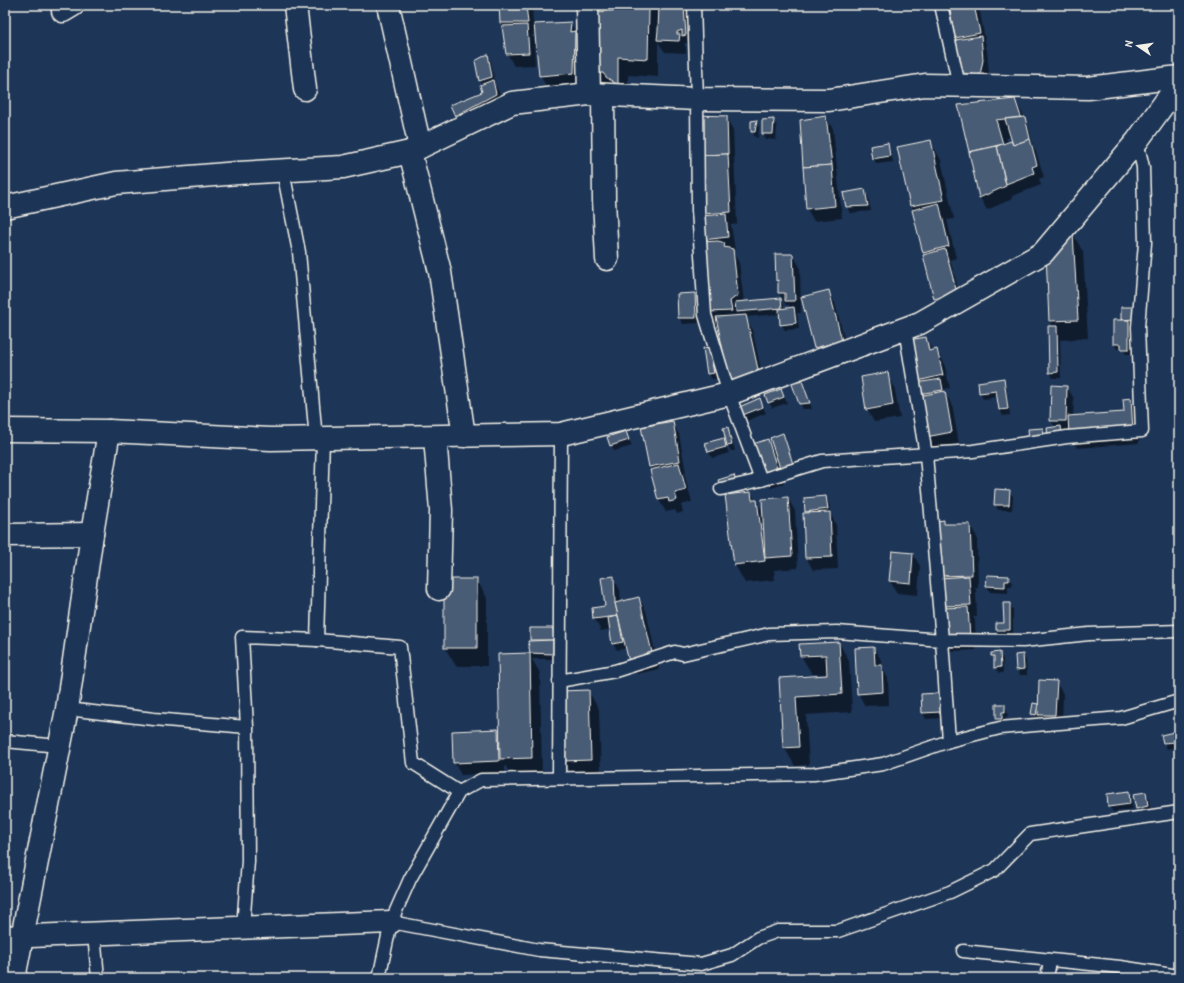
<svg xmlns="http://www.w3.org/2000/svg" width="1184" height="983" font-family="'Patrick Hand',sans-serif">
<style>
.shadow{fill:#0007;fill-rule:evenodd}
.building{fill:#485b74;stroke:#f4f1e8}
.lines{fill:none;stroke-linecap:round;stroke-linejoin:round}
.lane-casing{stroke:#f4f1e8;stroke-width:15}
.street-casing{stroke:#f4f1e8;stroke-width:25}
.lane{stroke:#1d3557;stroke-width:12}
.street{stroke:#1d3557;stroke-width:22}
</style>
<rect width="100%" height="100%" fill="#1d3557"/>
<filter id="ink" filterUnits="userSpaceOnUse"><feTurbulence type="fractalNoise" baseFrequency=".025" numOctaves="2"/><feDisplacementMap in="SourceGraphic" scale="8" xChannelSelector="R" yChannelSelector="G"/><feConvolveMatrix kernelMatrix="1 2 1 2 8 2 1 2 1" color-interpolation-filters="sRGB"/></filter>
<g filter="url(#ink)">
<g class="shadow">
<path d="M500 5H532L533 25 570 23 577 35 581 85 547 88 540 75 536 29H534V35H531L534 38 535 65 514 66 507 53 504 27 501 23Z"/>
<path d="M598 5H693L690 48 687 43 684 44 686 47V53L665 52 658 42V77L628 75V102L606 91 596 73 599 12Z"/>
<path d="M950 5H976L980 12 986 46H985L987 50 989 73 987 87 970 85 963 73Z"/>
<path d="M488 56 491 61 495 83H494L500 94 502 107 463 127 456 115 483 93 482 85 480 81 476 62Z"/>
<path d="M1015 100 1028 124 1033 146 1036 152 1044 177 1039 179 1041 185 1012 196V199L987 210 980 198 959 106ZM1012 137 1013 146 1008 143 1006 138Z"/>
<path d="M726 117 733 130 737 224 731 225 735 250H732L739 263 744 302 780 299 784 304V309H791L789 305H786L779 293V284L777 280 793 255 800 267 801 313H797L799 329 785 330 781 324 780 314 745 317 752 329 765 387 718 324H716L709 312 700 156ZM736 311 739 317H737Z"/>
<path d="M826 117 833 129 842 218 814 221 807 209Z"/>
<path d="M773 120 777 126 776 140 766 139 763 134Z"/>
<path d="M756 121 759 127 758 138 755 137 752 131Z"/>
<path d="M930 141 941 160 954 219 947 220 956 258 950 260 963 305 942 311 935 299 924 256 926 255 914 210 911 206Z"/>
<path d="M887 144 890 150 893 162 877 164 873 158Z"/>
<path d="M864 190 868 196 871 211 850 213 847 207 844 193Z"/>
<path d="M1073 234 1083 252 1088 338 1060 340 1061 378H1053L1050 372 1054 327 1050 321 1047 254 1056 251Z"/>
<path d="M828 291 835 303 848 353 822 359 815 347Z"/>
<path d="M695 294 698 300 699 323 683 324 679 318Z"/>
<path d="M1122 308H1133L1137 325H1132V354H1126L1123 349H1117L1114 344 1122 321Z"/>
<path d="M925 338 933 351 937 350 944 363 950 388 945 389V393L952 405 959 444 934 449 927 437 920 397 921 384 919 381Z"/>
<path d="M709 348 712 354 717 379H712L708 374Z"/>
<path d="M887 374 894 386 900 418 874 422 867 409Z"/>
<path d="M1003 379 1006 385 1010 415 1003 416 1000 410 998 397 983 399 980 393 979 383Z"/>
<path d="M801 382 805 388 812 409H803L800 403Z"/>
<path d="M1067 387 1074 399 1073 417 1125 413 1130 399 1137 411 1139 443 1077 448 1070 435 1056 428 1051 421Z"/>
<path d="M781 391 787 403 772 408 769 402Z"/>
<path d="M759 399 766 413 744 422 741 416Z"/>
<path d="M672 422 679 434 686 473H684L692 502 681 505 683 512 677 514 675 510 666 512 659 500 651 471H652L650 466Z"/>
<path d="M728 428 731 434 735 451H731L728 446Z"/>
<path d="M626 433 632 446 614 451 611 445Z"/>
<path d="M782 434 785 440 796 473 779 468 784 484 771 488 764 476 768 441 775 453Z"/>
<path d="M723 439 729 453 712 458 709 452Z"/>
<path d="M1009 491 1013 496 1012 510H998L995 504Z"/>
<path d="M751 493 764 513 788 498 795 511 798 568 774 570 775 580 745 583 735 565 726 496Z"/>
<path d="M826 497 829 503 831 515 836 525 838 569 813 570 806 557 807 514 806 511Z"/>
<path d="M944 521 946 525H970L977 537 978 587H975L976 590 977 617H973L975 620 976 650 951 651 944 639 942 580Z"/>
<path d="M892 552 913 554 920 566 918 595 897 593 890 581Z"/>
<path d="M988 576 1008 577 1012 583V586H1008V593L990 592 987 586Z"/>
<path d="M613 578 620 590 621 602 639 598 646 611 659 669 637 674 630 662 627 648 617 650 613 644 611 629 601 631 594 618 606 607Z"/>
<path d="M477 580 487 598V666H456L445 648Z"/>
<path d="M1010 604 1013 610V636H1000L997 630 1005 624Z"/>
<path d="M531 629H553L556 635V659H532L540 673 542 776 512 777 505 765V773L461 775 454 762 497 730 501 736 499 655 531 654 530 642 531 641Z"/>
<path d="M839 643 849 661 852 712 806 715 809 765 795 766 784 747 780 679 828 676V674H812L801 656 800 645Z"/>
<path d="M874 648 881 660V666L888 678 889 705 865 706 858 693Z"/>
<path d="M999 653 1003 659V673H999L995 667V661L992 656V654Z"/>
<path d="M1022 655 1026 661 1027 675H1020L1017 669Z"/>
<path d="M1056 682 1063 694 1062 727H1046L1039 716V721L1036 720 1032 714 1037 705 1039 708Z"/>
<path d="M588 691 599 709 601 778 573 779 563 760Z"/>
<path d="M922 695H939L942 700 943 718 926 719 923 713Z"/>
<path d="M997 705H1004L1007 710 1008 717H1005V725H1001L997 719Z"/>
<path d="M1173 733 1177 739V747L1167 749 1164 743Z"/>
<path d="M1128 792 1131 798 1133 809 1113 812 1109 806Z"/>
<path d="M1145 793 1149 799 1151 812 1140 814 1137 808Z"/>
</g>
<g class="building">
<path d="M499 5H526L528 23H500Z"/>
<path d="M597 5H618V8L597 10Z"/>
<path d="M625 5H659V7L649 9 648 59 618 57V85L606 77 603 73H595V12L625 10Z"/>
<path d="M659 5H687V6L684 7 686 35 682 36V30L677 32V34H680L679 41 657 40 658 30Z"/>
<path d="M949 5H974L980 33 955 38Z"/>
<path d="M571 22 570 32 575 31 574 73 539 76 534 24Z"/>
<path d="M527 25 529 53 506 54 502 26Z"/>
<path d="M981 36 983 60 980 75 962 73 955 40Z"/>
<path d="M488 54 492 77 479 81 475 61Z"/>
<path d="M493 80 496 94 455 116 450 105 482 92 480 85Z"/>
<path d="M1015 99 1021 117 996 120 1003 144 969 152 958 105Z"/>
<path d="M697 115 727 116 728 154 698 155Z"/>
<path d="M826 116 832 165 803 167 800 120Z"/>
<path d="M1025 117 1030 139 1013 145 1005 119Z"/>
<path d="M774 119 773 134H762V120Z"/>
<path d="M757 120 755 132H751V121Z"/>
<path d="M1030 139 1037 165 1032 167 1034 173 1006 184 997 146 1011 141 1013 145Z"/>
<path d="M931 140 944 200 910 206 897 147Z"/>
<path d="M888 143 890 156 872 159 870 146Z"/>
<path d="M997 146 1006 186 979 198 969 152Z"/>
<path d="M728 154 731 212 702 214 699 155Z"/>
<path d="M832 165 835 206 806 209 803 167Z"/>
<path d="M865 189 868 206 846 207 843 193Z"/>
<path d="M939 203 949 246 923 253 912 210Z"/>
<path d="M726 214 728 237 703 240 701 216Z"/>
<path d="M1073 233 1078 320 1049 321 1046 253Z"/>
<path d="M718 241 725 243 724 247 733 249 738 295 730 301 732 311 708 312 702 242Z"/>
<path d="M945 249 957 293 934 299 923 255Z"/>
<path d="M775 254H793L795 301H785V293H778V280L776 281Z"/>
<path d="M829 290 842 341 814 348 801 297Z"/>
<path d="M695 293 696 318H678L677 294Z"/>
<path d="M781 298 782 308 736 312 735 302Z"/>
<path d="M794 307 796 323 780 325 779 309Z"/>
<path d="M1121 307H1134V319L1121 320Z"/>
<path d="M746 315 759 374 730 384 716 317Z"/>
<path d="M1113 320H1129V349H1121V344H1113Z"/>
<path d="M1048 326H1057L1058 372 1049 373Z"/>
<path d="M926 337 929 351 937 349 943 375 918 381 909 340Z"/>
<path d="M709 347 714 373 707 374 703 348Z"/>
<path d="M888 372 893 405 866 410 861 377Z"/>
<path d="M1004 378 1008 409 999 410 996 391 979 393 978 382Z"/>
<path d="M941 379 943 390 918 394 916 383Z"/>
<path d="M802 381 810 403 799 404 792 384Z"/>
<path d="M1051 385 1067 386 1066 421H1050Z"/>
<path d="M781 389 784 397 768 403 765 395Z"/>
<path d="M945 391 952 432 926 437 919 396Z"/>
<path d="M760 398 763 407 740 416 737 408Z"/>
<path d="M1131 398 1133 431 1069 436 1068 416 1124 412 1123 399Z"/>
<path d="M673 421 680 461 649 467 641 427Z"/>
<path d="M1061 426 1062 435 1048 437 1047 428Z"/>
<path d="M728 427 732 445 727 446 723 428Z"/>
<path d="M1043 428 1044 437 1029 439 1028 429Z"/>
<path d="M626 431 629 440 610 446 607 437Z"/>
<path d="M783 433 794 467 781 471 770 438Z"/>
<path d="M724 438 726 447 708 452 705 443Z"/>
<path d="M768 439 778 472 763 477 753 444Z"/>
<path d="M679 463 686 490 675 493 677 500 669 502 668 498 658 500 650 470Z"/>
<path d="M734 475 737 484 720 488 718 480Z"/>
<path d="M995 489 1010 490 1009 505H994Z"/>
<path d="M751 492 752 500H757L765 561 734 565 725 495Z"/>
<path d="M826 496 828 509 805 512 804 498Z"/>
<path d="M788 497 792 556 765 558 762 499Z"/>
<path d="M830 512 832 557 805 558 803 513Z"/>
<path d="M944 520V524H970L972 575 939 576 937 521Z"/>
<path d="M892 551 913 553 911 583 889 581Z"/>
<path d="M987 575 1009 576V581H1005V587L986 586Z"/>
<path d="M614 576 615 603 618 616 593 619 592 608 605 606 601 578Z"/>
<path d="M969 576 971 605 942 606 941 578Z"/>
<rect x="444" y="579" width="33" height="69"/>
<path d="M639 597 653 657 629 662 615 603Z"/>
<path d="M1003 603H1010V630H996V623H1004Z"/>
<path d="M968 607 970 638 943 639 942 608Z"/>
<path d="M618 616 623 642 612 644 608 618Z"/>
<path d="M530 628H553L554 640H530Z"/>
<path d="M553 640V654L530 653 528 641Z"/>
<path d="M839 642 842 694 796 697 799 747 783 748 779 678 827 675 826 655 800 656 799 644Z"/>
<path d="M874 647 875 665H882L883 692 857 694 855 648Z"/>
<path d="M1000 652 1001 667 994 668V656H991V653Z"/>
<path d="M530 653 532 758 500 759 498 654Z"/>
<path d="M1023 654 1024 669 1016 670 1015 655Z"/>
<path d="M1039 680 1057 681 1055 715H1038Z"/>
<path d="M589 690 591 760 562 761 560 691Z"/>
<path d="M939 693 941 712 922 713 921 694Z"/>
<path d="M1033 703 1038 704 1036 715 1031 714Z"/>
<path d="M996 704H1005V712H1002V719H996Z"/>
<path d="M498 729 499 761 453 763 452 731Z"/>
<path d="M1174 732 1175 742 1163 743 1161 735Z"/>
<path d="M1129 791 1130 804 1108 807 1107 794Z"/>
<path d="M1146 792 1148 806 1136 809 1133 794Z"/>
</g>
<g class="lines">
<g class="lane-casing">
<g id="lane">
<path d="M694 5 697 99 698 210 705 315 729 394 761 480"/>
<path d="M941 5 959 85"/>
<path d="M283 171 299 252 316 439"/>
<path d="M905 329 926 455 942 640 949 741"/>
<path d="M721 489 761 480 822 461 973 451 1067 437 1142 431 1138 327 1145 243 1143 167 1137 141"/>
<path d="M317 640 323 439"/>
<path d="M559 681 615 671 675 652 683 654 769 634 837 632 942 640 1023 641 1089 634 1179 631"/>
<path d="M67 709 154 719 247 727"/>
<path d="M5 741 59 746"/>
<path d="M559 778 561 434"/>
<path d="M391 922 539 950 701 964 732 955 758 938 778 931H838L950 892 995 870 1030 834 1179 812"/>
<path d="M243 928 248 861 247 727 242 637 317 640 400 647 413 763 459 792"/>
<path d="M94 934 98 978"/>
<path d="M963 951 1120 967 1179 976"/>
<path d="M379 978 391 922 410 879 459 792 481 780 814 774 883 764 949 741 1000 728 1121 718 1179 701"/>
<path d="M1047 978 1050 961"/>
</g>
</g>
<g class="street-casing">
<g id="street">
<path d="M295 5 305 89"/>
<path d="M388 5 420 147"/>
<path d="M587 5 589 94"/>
<path d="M63 11 73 5"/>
<path d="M603 95 604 200 607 259"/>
<path d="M410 152 440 272 464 436"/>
<path d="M5 207 116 183 238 173 343 167 410 152 512 103 589 94 697 99 829 100 925 85 1088 88 1179 77"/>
<path d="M5 430 109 431 271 439 561 434 729 394 920 323 1043 253 1137 141 1179 83"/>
<path d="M435 437 441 510 439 589"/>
<path d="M5 535 92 534"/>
<path d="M5 937 391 922"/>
<path d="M14 978 67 709 92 534 109 431"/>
</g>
</g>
<use href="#lane" class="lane"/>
<use href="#street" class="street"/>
</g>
</g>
<rect width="1184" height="983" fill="none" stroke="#1d3557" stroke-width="20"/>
<rect x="10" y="10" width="1164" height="963" fill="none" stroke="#f4f1e8" stroke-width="1.5" filter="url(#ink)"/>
<g transform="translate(1138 46) rotate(283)" stroke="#1d3557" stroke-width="3" paint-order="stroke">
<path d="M0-3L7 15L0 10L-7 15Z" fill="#f4f1e8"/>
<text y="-6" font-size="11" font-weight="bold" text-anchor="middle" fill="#f4f1e8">N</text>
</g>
</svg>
